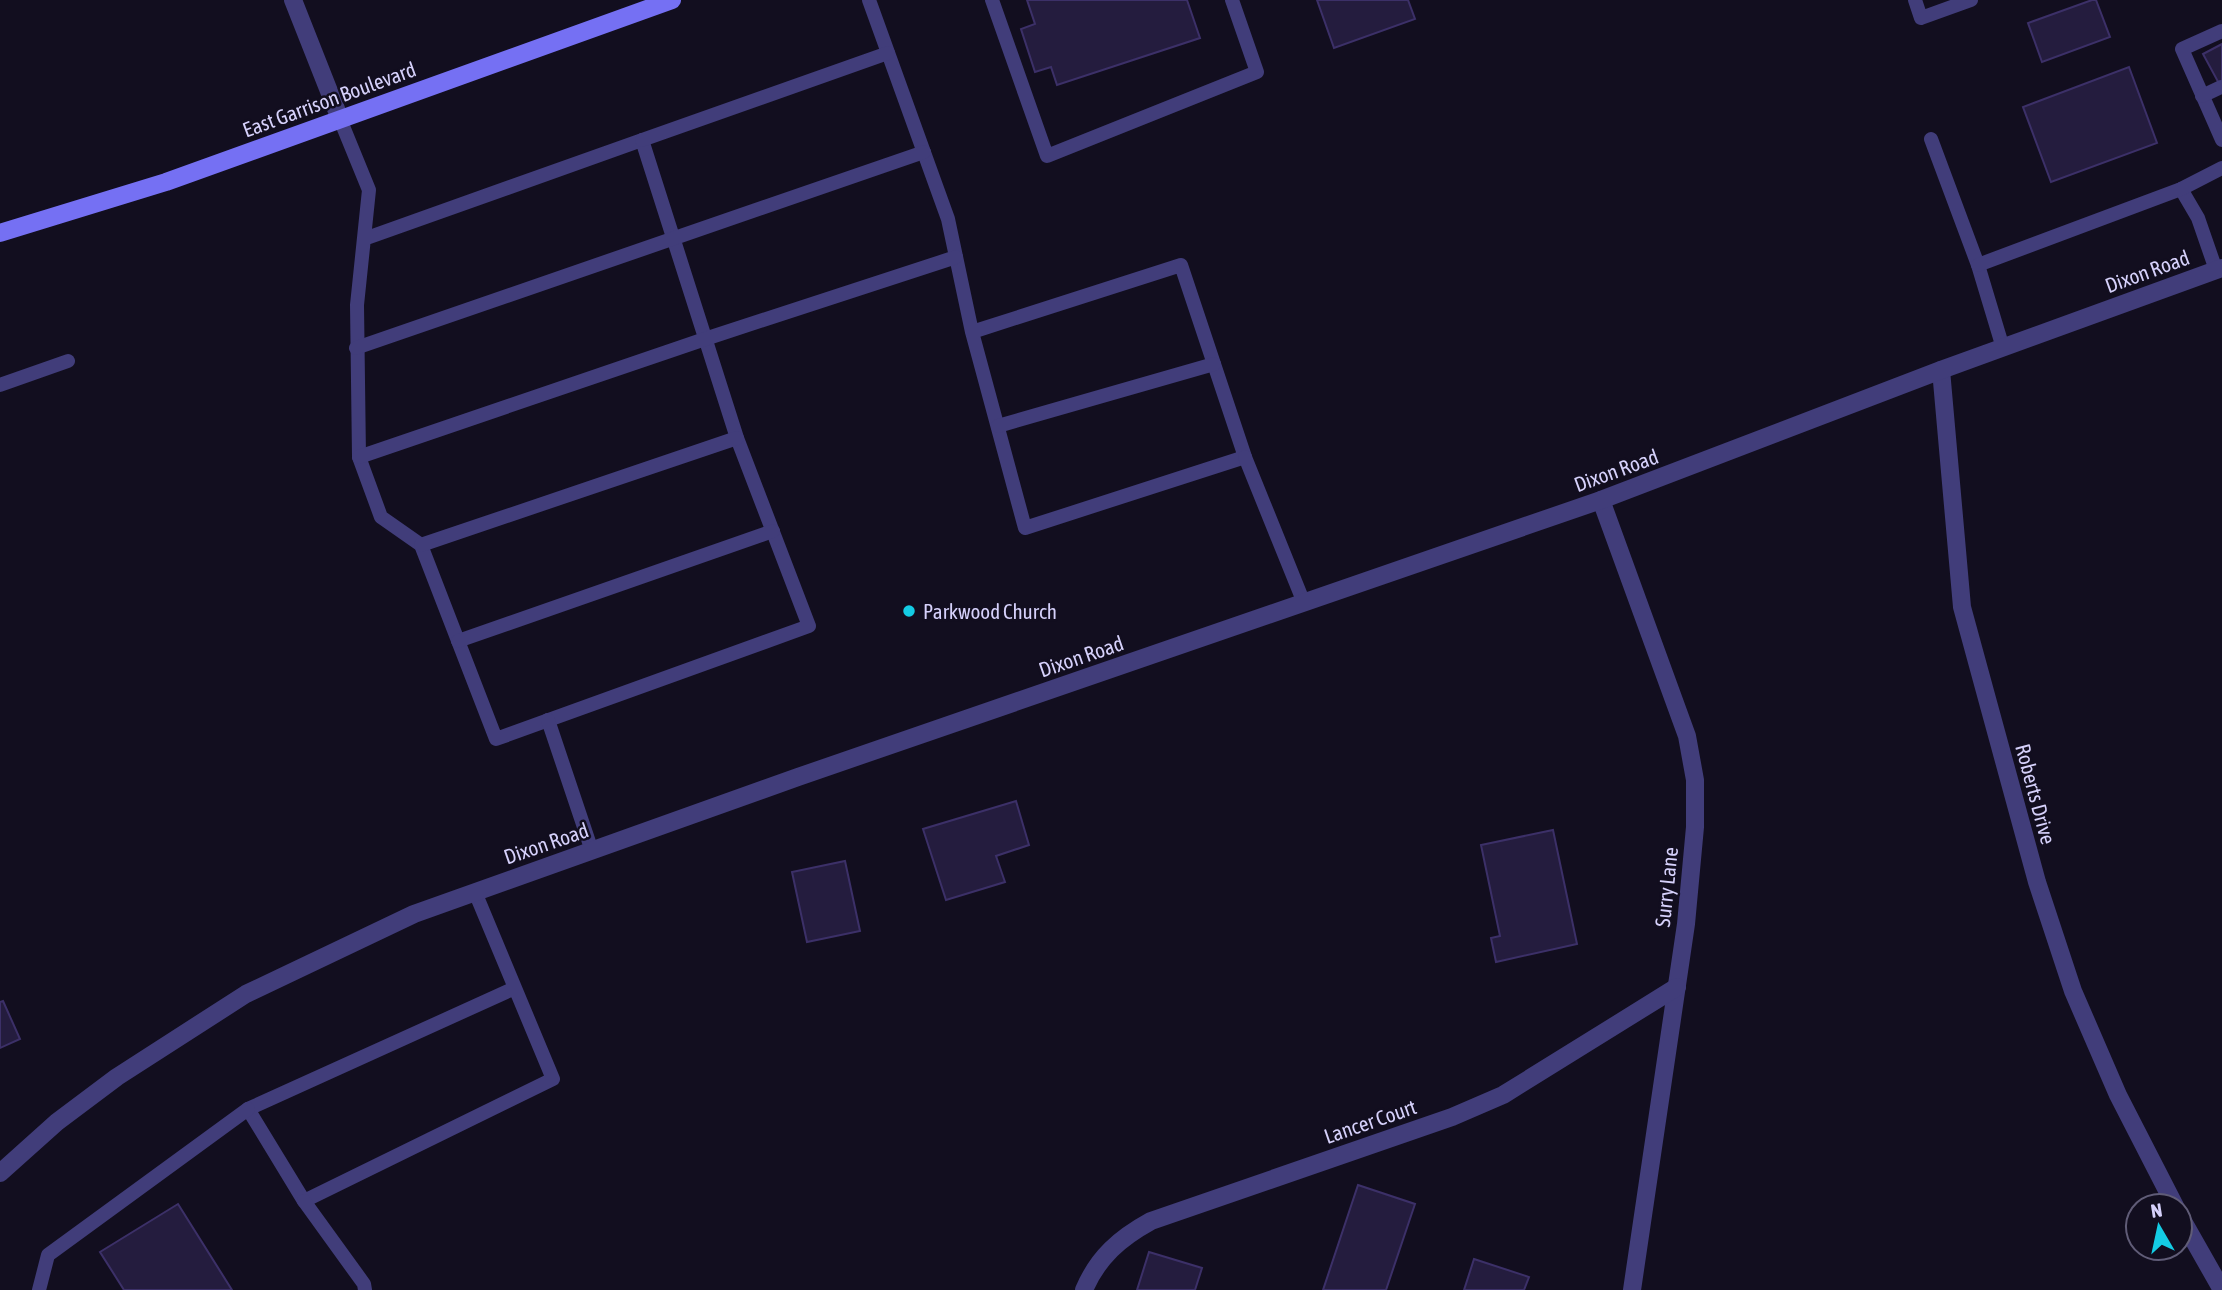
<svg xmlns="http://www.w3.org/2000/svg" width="2222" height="1290" font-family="'Asap Condensed',sans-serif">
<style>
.building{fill:#241c3e;stroke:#3c3068;stroke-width:2}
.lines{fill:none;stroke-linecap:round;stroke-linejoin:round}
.lane{stroke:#413d7a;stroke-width:14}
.street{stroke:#413d7a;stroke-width:18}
.secondary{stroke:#7570f3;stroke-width:18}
.poi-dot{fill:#14cce4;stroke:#120e1f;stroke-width:2.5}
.labels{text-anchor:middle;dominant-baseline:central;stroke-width:5;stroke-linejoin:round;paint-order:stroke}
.street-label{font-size:21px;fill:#d6d1fb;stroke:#120e1f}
.poi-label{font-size:21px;fill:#d6d1fb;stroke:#120e1f;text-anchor:start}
</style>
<rect width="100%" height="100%" fill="#120e1f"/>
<g class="building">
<path d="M1027 0H1187L1200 38 1057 85 1051 67 1035 72 1021 29 1035 24Z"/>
<path d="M1317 0H1408L1415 19 1334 48Z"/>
<path d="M2092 0H2096L2110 37 2042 62 2028 23Z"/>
<path d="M2222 44V89L2203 54Z"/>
<path d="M2129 67 2157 143 2051 182 2023 107Z"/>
<path d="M1016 801 1029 845 996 856 1005 882 946 900 923 829Z"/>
<path d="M1553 830 1577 944 1496 962 1491 938 1500 936 1481 845Z"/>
<path d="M845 861 860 931 807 942 792 872Z"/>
<path d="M3 1001 20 1039 0 1048V1002Z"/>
<path d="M1358 1185 1415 1204 1386 1290H1323Z"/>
<path d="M178 1204 232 1290H124L100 1252Z"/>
<path d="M1149 1252 1202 1268 1195 1290H1137Z"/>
<path d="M1474 1259 1529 1277 1524 1290H1464Z"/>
</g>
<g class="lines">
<g class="lane">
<path d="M869 0 948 219 972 332 1025 528 1245 457 1181 265 972 332"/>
<path d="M992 0 1047 156 1257 72 1232 0"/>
<path d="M1915 0 1921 18 1971 0"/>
<path d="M2222 31 2182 49 2222 140"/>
<path d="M2202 96 2221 87"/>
<path d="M340 119 369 190 357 305 359 457 381 517 421 545 496 739 809 626 737 438 642 140 364 239"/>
<path d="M1931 139 1978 265 2003 348"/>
<path d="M642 140 888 53"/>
<path d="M2181 189 2198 218 2216 270"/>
<path d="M1978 265 2181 189 2222 168"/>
<path d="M356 348 924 152"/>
<path d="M0 385 68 361"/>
<path d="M998 426 1214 364"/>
<path d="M359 457 705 339 956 257"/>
<path d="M1245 457 1304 603"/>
<path d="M421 545 737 438"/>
<path d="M458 641 773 531"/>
<path d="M548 720 592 851"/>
<path d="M475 892 553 1079 304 1201 248 1109 515 988"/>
<path d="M304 1201 364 1284 365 1290"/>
<path d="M39 1290 48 1255 248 1109"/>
</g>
<g class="street">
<path d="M293 0 340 119"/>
<path d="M1941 370 1962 607 2037 882 2073 991 2118 1095 2175 1206"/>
<path d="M1601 500 1687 736 1695 780V827L1686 924 1632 1290"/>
<path d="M0 1173 57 1122 117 1077 246 994 414 914 798 777 1601 500 1941 370 2222 268"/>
<path d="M2180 1216 2222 1290"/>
<path d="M1084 1290C1098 1257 1120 1238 1151 1221L1452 1117 1503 1095 1677 987"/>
</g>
<path class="secondary" d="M0 233 166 182 672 0"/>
</g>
<circle class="poi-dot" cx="909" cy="611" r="7"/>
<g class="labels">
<g class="street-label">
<text transform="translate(329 99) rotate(-20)">East Garrison Boulevard</text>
<text transform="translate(2147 271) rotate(-20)">Dixon Road</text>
<text transform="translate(1616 470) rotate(-20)">Dixon Road</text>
<text transform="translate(1081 656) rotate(-19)">Dixon Road</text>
<text transform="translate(2036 794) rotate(75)">Roberts Drive</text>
<text transform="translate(546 843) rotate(-19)">Dixon Road</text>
<text transform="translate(1666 887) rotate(-84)">Surry Lane</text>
<text transform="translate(1370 1121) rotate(-19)">Lancer Court</text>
</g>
<g class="poi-label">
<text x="923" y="611">Parkwood Church</text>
</g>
</g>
<g transform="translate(2159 1227) rotate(351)"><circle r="33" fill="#120e1f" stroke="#605c77" stroke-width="2"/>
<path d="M0-5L12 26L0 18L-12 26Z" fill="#14cce4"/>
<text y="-10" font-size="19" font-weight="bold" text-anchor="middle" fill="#d6d1fb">N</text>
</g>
</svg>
